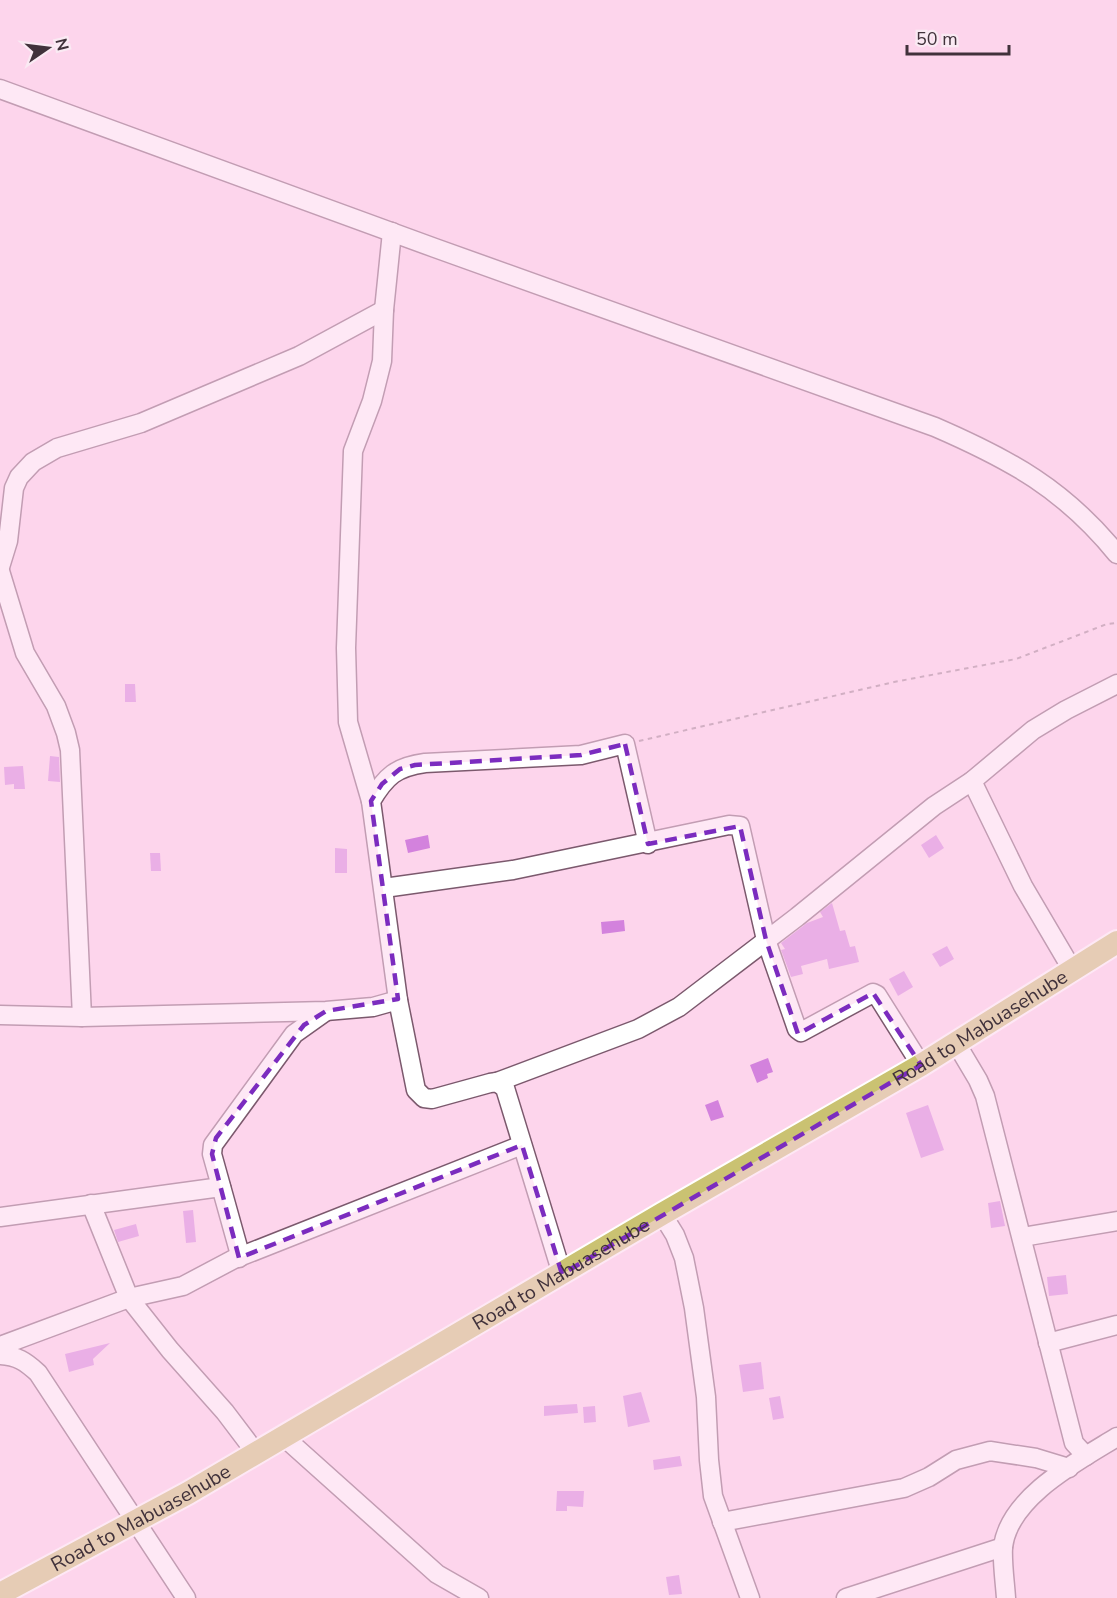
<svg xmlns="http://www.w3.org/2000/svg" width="1117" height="1598" font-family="'Nunito Sans',sans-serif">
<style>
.building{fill:#d382dd}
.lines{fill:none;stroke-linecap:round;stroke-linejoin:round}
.minor-casing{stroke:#7b596d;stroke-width:21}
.major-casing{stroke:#fff;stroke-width:26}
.path{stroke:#9d8291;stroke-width:2;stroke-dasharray:4.5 4.5;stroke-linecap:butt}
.minor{stroke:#fff;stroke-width:18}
.major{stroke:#cac272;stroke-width:22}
.marked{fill:none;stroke:#7b2cbf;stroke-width:4.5;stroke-dasharray:12 8;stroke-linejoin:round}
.labels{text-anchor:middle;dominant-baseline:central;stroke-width:6;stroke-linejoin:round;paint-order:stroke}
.street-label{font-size:20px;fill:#41323b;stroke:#faeaf3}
</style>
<rect width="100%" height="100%" fill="#fdd5ec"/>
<g class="building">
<path d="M125 684H135L136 702H125Z"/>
<path d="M50 756 59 757 60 782 48 781Z"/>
<path d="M23 766 25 789H14V784L5 785 4 767Z"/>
<path d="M428 835 430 848 408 853 405 840Z"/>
<path d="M936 835 944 848 929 858 921 845Z"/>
<path d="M335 848 347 849V873H335Z"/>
<path d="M150 853H160L161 871H151Z"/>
<path d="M832 903 840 931 845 930 850 947 855 946 859 962 829 969 827 959 801 966 803 974 791 977 781 950 785 949 781 943 807 923 823 917 820 912Z"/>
<path d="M624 920 625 931 602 934 601 922Z"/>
<path d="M947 946 954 959 940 967 932 954Z"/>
<path d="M904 971 913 987 898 996 889 979Z"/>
<path d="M768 1058 773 1072 767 1074 768 1078 757 1083 750 1065Z"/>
<path d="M718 1100 724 1117 711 1121 705 1105Z"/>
<path d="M928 1105 944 1150 921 1158 906 1113Z"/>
<path d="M1000 1201 1005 1226 991 1228 988 1203Z"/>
<path d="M193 1210 196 1242 186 1243 183 1211Z"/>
<path d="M136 1224 139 1236 118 1242 114 1230Z"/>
<path d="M1066 1275 1068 1294 1049 1296 1047 1277Z"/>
<path d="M110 1343 93 1359 94 1365 69 1372 65 1354Z"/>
<path d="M761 1362 764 1389 743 1392 739 1365Z"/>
<path d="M641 1392 650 1422 628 1427 623 1396Z"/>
<path d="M780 1396 784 1418 773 1420 769 1398Z"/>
<path d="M577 1404 578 1413 544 1416V1406Z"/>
<path d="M595 1406 596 1422 584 1423 583 1407Z"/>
<path d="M680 1456 682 1466 654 1470 653 1460Z"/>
<path d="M557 1491H584L583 1507 567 1506V1511H556Z"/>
<path d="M679 1575 682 1594 669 1595 666 1577Z"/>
</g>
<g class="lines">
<g class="minor-casing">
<g id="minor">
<path d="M0 89 435 248 935 427C1011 460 1064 489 1117 554"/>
<path d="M0 567 8 541 14 488 19 477 33 462 57 448 141 423 299 356 384 310"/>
<path d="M0 571 25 653 56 706 66 733 70 750 82 1017"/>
<path d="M972 781 1023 886 1073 971"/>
<path d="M371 801 348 722 346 648 353 451 372 401 382 361 384 310 392 232"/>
<path d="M384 888 513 870 729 825 740 826 766 940 797 1029 801 1032 873 993 877 995 921 1065"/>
<path d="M0 1015 82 1017 326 1011 373 1007 398 1000"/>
<path d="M956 1043 978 1080 985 1096 1074 1443 1086 1456"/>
<path d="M497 1082 638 1029 679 1007 797 917 934 806 972 781 1033 730 1066 710 1117 684"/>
<path d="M91 1204 129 1298 170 1350 225 1412 256 1453"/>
<path d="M662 1214 675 1235 684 1258 694 1308 706 1397 709 1460 713 1496 750 1598"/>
<path d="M0 1217 221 1187"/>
<path d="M1022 1237 1117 1221"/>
<path d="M239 1258V1251L212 1154 213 1145 294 1034 325 1012"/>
<path d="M562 1274 505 1088 497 1082 490 1083 432 1099 424 1098 416 1090 398 1000 371 801C386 776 396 767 425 763L581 755 625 744 648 844"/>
<path d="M1048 1343 1117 1325"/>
<path d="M0 1346 129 1298 183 1286 234 1259 522 1145"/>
<path d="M0 1355C17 1356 25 1361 38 1373L186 1598"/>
<path d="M284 1437 437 1574 479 1598"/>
<path d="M722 1522 904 1488 929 1477 956 1460 990 1451 1036 1458 1069 1468"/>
<path d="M846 1598 1003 1547"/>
<path d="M1006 1598C1005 1582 1002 1563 1003 1547 1009 1497 1078 1461 1117 1437"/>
</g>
</g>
<g class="major-casing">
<g id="major">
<path id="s1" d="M0 1594 188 1493 662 1214 921 1065 1117 942"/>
</g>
</g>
<path class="path" d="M639 741 894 682 1016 659 1107 624 1117 623"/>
<use href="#minor" class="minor"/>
<use href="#major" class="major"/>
</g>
<path d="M0 0H1117V1598H0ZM625 744 648 844 740 826 766 940 798 1034 873 993 921 1065 562 1274 522 1145 239 1258 212 1154 216 1138 304 1025 326 1011 398 999 371 801 382 784 400 769 415 765 581 755Z" fill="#fdd5ec" fill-opacity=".55" fill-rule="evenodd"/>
<path class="marked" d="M625 744 648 844 740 826 766 940 798 1034 873 993 921 1065 562 1274 522 1145 239 1258 212 1154 216 1138 304 1025 326 1011 398 999 371 801 382 784 400 769 415 765 581 755Z"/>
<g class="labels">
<g class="street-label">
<text stroke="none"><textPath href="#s1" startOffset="1132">Road to Mabuasehube</textPath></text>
<text stroke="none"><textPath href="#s1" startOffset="646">Road to Mabuasehube</textPath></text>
<text stroke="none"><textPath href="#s1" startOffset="160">Road to Mabuasehube</textPath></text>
</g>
</g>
<g transform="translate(48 48) rotate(76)" stroke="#faeaf3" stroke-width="4.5" paint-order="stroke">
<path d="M0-4.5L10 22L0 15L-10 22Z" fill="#41323b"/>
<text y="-9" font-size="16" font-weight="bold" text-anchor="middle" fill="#41323b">N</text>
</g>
<path d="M907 45v9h102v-9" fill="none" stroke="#41323b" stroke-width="3"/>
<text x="916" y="45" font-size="18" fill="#41323b" stroke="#faeaf3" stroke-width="4.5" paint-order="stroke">50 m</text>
</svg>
